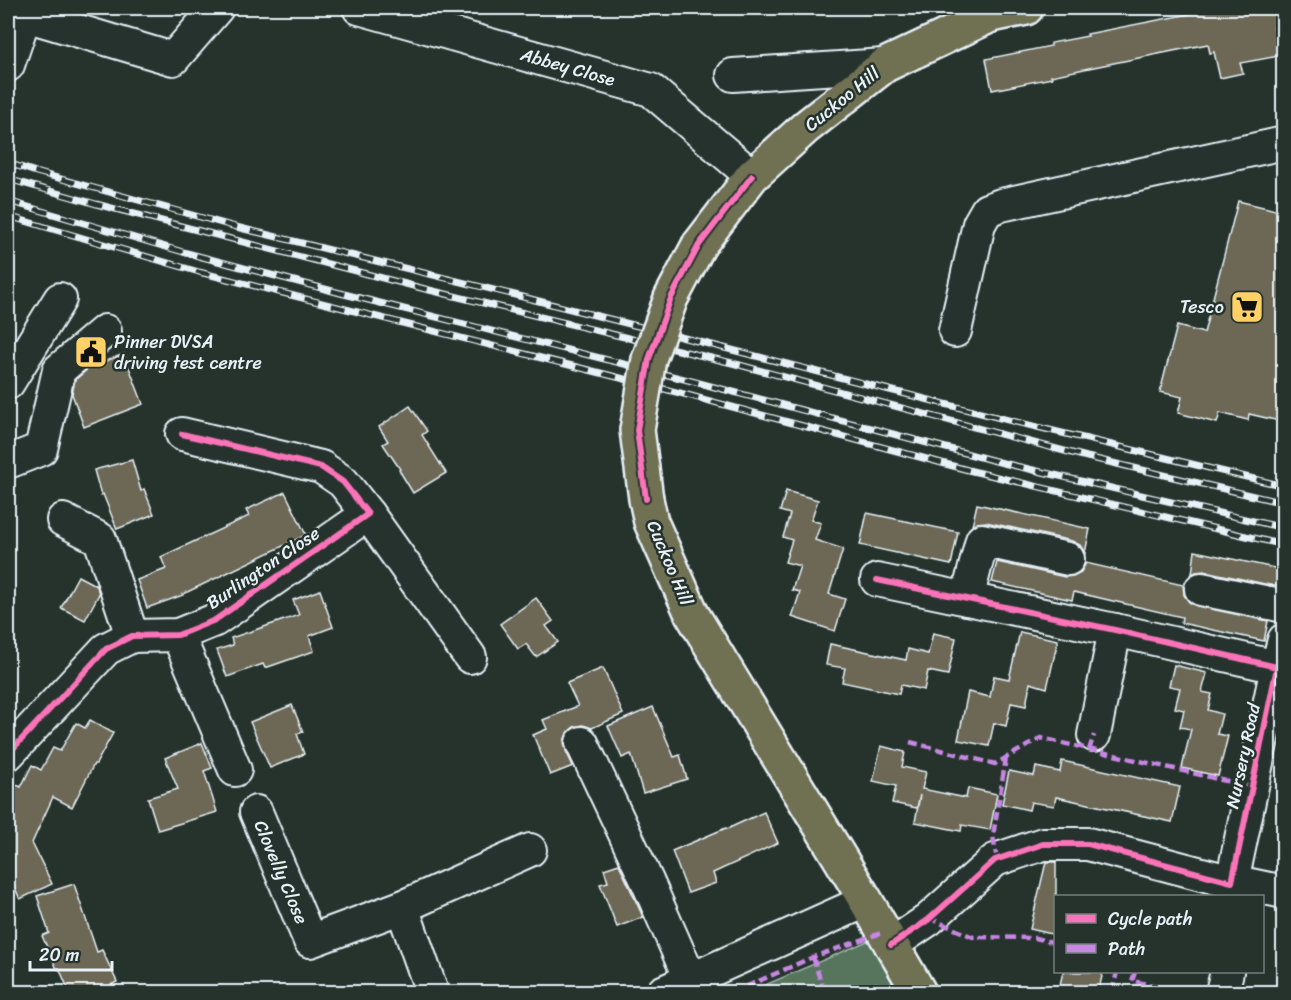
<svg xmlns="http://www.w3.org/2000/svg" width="1291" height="1000" font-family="Sriracha,sans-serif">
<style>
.green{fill:#56745c;stroke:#9fb2aa;stroke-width:1.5}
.building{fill:#6c6855;stroke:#e8f1f8;stroke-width:1.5}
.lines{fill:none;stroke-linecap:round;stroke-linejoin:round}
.minor-casing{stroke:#e8f1f8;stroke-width:36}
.major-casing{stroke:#e8f1f8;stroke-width:38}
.minor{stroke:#26332d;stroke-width:32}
.major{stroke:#706f52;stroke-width:33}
.rail-casing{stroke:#e8f1f8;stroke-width:7}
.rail{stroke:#26332d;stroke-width:4.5;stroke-dasharray:14;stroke-linecap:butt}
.major-bridge-casing{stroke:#e8f1f8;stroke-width:38;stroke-linecap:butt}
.major-bridge{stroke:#706f52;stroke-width:33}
.quiet{stroke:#c787e3;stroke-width:4.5;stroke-dasharray:9 4.5;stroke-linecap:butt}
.cycleway-casing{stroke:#26332d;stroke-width:10}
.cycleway{stroke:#fb73b8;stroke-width:6}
.labels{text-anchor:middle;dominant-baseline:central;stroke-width:5;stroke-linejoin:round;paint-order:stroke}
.street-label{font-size:18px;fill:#e8f1f8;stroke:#26332d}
.poi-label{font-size:18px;fill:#e8f1f8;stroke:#26332d;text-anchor:end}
</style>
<rect width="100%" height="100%" fill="#26332d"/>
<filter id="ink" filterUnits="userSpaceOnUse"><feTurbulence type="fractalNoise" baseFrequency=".0167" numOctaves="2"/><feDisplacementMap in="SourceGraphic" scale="12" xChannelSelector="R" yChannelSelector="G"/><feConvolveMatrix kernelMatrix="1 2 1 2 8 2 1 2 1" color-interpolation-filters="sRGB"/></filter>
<g filter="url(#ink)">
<path class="green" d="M870 940 897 992H749Z"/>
<g class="building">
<path d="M1220 8H1284V25L1274 27 1279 56 1240 63 1243 73 1220 78 1214 52 1210 53 1208 44 1089 68 1051 76 1052 78 992 90 986 59 1051 46V43L1088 36 1087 34Z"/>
<path d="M1238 201 1284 212V422L1249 414 1248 420 1220 413 1217 423 1178 413 1182 397 1160 392 1177 326 1204 333Z"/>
<path d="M124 354 143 404 84 427 72 394 75 380 90 367Z"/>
<path d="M410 406 427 431 422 435 446 473 413 493 399 470 400 469 383 444 388 441 379 427Z"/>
<path d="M132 460 141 491 144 489 154 514 117 529 103 494 101 495 94 470Z"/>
<path d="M786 491 818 500 811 520 821 523 815 540 843 549 829 594 845 599 835 631 792 617 800 592 792 590 800 566 785 562 792 540 783 537 790 514 780 511Z"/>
<path d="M285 492 306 535 183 594V595L147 608 137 580 166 569 161 557 249 516 246 510Z"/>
<path d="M977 504 1090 529 1085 553 1080 545 1072 541 986 522 977 523 972 526Z"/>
<path d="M867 513 958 532 951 565 860 545Z"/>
<path d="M1195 551 1284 570V588L1205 571 1196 572 1192 574Z"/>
<path d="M997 562 1065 577 1073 576 1081 572 1086 563 1183 585 1184 595 1189 602 1197 606 1268 621 1264 641 1181 623 1182 617 1074 592 1072 600 992 582Z"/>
<path d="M78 576 97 586 99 594 85 620 61 608Z"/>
<path d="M320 590 333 627 309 636 314 651 265 668 263 664 227 677 217 650 233 645 231 638 299 615 293 600Z"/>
<path d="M536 598 553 621 546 626 558 642 536 657 526 644 518 649 500 624Z"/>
<path d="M1020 632 1058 640 1047 688 1030 683 1026 706 1011 703 1006 726 994 723 989 746 958 740 968 692 990 697 994 676 1009 679Z"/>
<path d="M933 633 956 638 948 675 928 671 924 690 901 685 899 694 842 682 845 668 826 665 830 644 906 660 908 649 928 654Z"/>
<path d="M1174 665 1207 673 1202 692 1212 694 1208 710 1222 714 1217 734 1228 736 1218 776 1182 768 1191 729 1180 727 1184 710 1175 708 1180 688 1169 686Z"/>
<path d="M603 668 623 714 592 728 583 725 574 727 567 733 564 742 566 751 573 766 550 775 533 735 547 729 543 720 578 706 567 683Z"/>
<path d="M292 705 303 732 297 734 304 754 270 768 250 722Z"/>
<path d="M653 707 674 757 680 755 687 779 643 793 631 754 622 758 608 726Z"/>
<path d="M90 720 113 733 96 764H94L72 807 53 797 32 843 52 884 20 899 8 873V781L21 787 32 765 41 770 53 748 60 751 76 723 85 728Z"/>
<path d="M202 743 212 768 204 771 217 812 158 830 148 798 178 789 165 758Z"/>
<path d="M881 746 905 752 902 767 926 772 922 789 966 798 968 788 997 794 990 830 962 825 961 831 915 822 920 795 917 808 892 803 896 786 873 781Z"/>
<path d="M1062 761 1180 787 1172 822 1056 797 1054 806 1031 802 1029 810 1002 804 1009 771 1034 776 1036 767 1060 772Z"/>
<path d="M764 812 778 843 713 873 716 883 688 893 672 851 726 828 727 829Z"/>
<path d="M1046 862H1056V935L1030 929Z"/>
<path d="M619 864 643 917 617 927 600 884 608 882 604 869Z"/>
<path d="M74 884 97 952 102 950 117 982 94 993H70L59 968 57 969 42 936 49 933 37 896Z"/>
<path d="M1063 972H1103L1098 993H1058Z"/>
</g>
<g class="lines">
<g class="minor-casing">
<g id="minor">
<path d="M359 8 651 90 752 176"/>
<path d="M8 65 25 15 173 59 217 8"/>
<path d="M733 75 885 65"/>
<path d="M955 331 979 224 987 210 1001 205 1284 143"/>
<path d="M8 383 60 299"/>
<path d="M8 462 41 449 59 370 105 331"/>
<path d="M368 514 470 657"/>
<path d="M63 520 100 539 132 636"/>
<path d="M877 580 1115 630 1277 667 1232 882 1088 844H1043L995 860 928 920 891 945"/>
<path d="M1201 589 1284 606"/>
<path d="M967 599 982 540 1068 559"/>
<path d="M178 635 235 770"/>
<path d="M1277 667 1284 640"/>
<path d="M1094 735 1115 630"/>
<path d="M582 743 648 883 691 981"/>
<path d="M8 754 106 649 132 636 178 635 215 620 368 514 343 482 321 467 182 434"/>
<path d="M256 812 310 941 402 907 432 992"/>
<path d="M1250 885 1284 892"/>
<path d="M402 907 530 850"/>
<path d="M663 992 866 901"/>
<path d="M1222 992 1227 972"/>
</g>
</g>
<g class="major-casing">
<g id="major">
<path d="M699 245 752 176 806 127 885 65 991 15 1026 8"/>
<path d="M646 499 651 522 692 614 866 901 919 992"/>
</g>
</g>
<use href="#minor" class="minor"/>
<use href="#major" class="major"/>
<g class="rail-casing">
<g id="rail">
<path d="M8 163 36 172 236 227 519 296 1016 422 1284 486"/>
<path d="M8 179 96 204 425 289 732 363 1087 457 1284 503"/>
<path d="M8 201 183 252 348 295 684 379 1003 463 1284 528"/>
<path d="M8 216 199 272 680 393 968 470 1284 545"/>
</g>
</g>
<use href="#rail" class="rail"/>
<g class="major-bridge-casing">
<path id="major-bridge" d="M646 499 637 430 649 359 671 298 699 245"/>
</g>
<use href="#major-bridge" class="major-bridge"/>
<g class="quiet">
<path d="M910 742 995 764 1041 738 1252 787"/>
<path d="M1089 750 1094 735"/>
<path d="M997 860 993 836 1006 758"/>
<path d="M929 918 973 937 1035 938 1056 943"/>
<path d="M813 957 824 992"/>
<path d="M1135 972 1132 981 1187 992"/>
<path d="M674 988 676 992"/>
<path d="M734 992 813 957 884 932"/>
<path d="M1112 992 1117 972"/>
</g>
<g class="cycleway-casing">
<g id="cycleway">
<path d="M646 499 637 430 649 359 671 298 699 245 752 176"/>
<path d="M877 580 1115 630 1277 667 1232 882 1088 844H1043L995 860 928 920 891 945"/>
<path d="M8 754 106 649 132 636 178 635 215 620 368 514 343 482 321 467 182 434"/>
</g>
</g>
<use href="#cycleway" class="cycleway"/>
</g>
</g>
<defs>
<g id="supermarket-square" transform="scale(1.725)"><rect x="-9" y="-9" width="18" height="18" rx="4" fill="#ffd166" stroke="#26332d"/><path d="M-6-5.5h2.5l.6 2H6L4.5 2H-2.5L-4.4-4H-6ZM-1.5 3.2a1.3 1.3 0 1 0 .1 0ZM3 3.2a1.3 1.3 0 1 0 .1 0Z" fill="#111"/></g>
<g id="civic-square" transform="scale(1.725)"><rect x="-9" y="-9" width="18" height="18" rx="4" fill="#ffd166" stroke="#26332d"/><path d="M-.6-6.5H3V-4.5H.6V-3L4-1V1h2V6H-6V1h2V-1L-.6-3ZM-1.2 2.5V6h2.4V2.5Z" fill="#111"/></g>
</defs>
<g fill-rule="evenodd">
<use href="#supermarket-square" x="1247" y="307"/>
<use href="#civic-square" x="91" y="352"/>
</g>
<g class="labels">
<g class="street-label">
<text transform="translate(568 67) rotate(16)">Abbey Close</text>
<text transform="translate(842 99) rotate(-39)">Cuckoo Hill</text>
<text transform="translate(670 563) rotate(67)">Cuckoo Hill</text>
<text transform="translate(263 568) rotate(-34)">Burlington Close</text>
<text transform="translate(1243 756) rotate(-78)">Nursery Road</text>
<text transform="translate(281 872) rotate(67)">Clovelly Close</text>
</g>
<g class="poi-label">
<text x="1224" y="307">Tesco</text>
<text x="114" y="342" text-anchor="start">Pinner DVSA<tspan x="114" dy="21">driving test centre</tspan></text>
</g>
</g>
<rect width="1291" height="1000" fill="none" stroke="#26332d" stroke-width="30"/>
<rect x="15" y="15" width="1261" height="970" fill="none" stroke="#e8f1f8" stroke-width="2" filter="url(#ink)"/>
<rect x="1054" y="895" width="210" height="78" fill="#26332d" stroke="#747f7e" stroke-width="1.5"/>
<rect x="1066" y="914" width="30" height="9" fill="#fb73b8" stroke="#747f7e" stroke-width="1.5"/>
<text x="1108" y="925" font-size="18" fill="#e8f1f8">Cycle path</text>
<rect x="1066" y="944" width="30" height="9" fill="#c787e3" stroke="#747f7e" stroke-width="1.5"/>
<text x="1108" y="955" font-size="18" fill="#e8f1f8">Path</text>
<path d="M30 961v9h82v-9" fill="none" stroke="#e8f1f8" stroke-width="3"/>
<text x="39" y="961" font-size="18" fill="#e8f1f8" stroke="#26332d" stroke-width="4.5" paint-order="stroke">20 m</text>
</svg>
